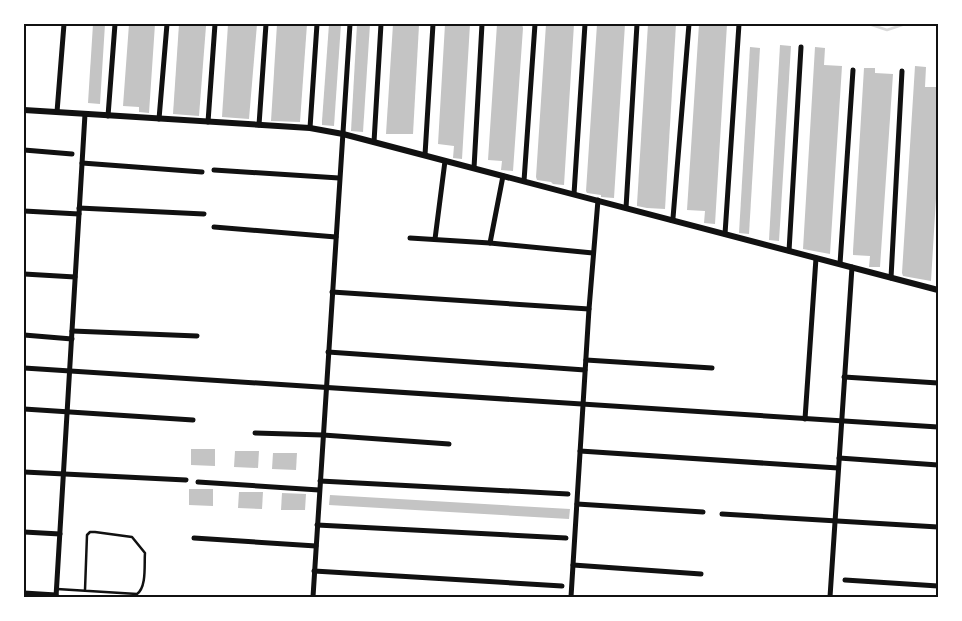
<svg xmlns="http://www.w3.org/2000/svg" width="962" height="621" font-family="'Noto Sans',sans-serif">
<style>
.lines{fill:none;stroke-linecap:round;stroke-linejoin:round}
.stream{stroke:#d9d9d9;stroke-width:2.5}
.building{fill:#c4c4c4}
.service{stroke:#111;stroke-width:2.5}
.minor{stroke:#111;stroke-width:5}
.tertiary{stroke:#111;stroke-width:6}
.neatline{fill:none;stroke:#111;stroke-width:2}
</style>
<rect width="100%" height="100%" fill="#fff"/>
<g class="lines">
<path class="stream" d="M869 24 887 30 905 24"/>
</g>
<g class="building">
<path d="M93 24H105L100 104 88 103Z"/>
<path d="M129 24H155L149 113 139 112V107L123 106Z"/>
<path d="M179 24H205L206 26 199 116 173 114Z"/>
<path d="M228 24H257L249 119 222 117Z"/>
<path d="M277 24H307L300 122 271 121Z"/>
<path d="M329 24H341L334 126 322 125V121Z"/>
<path d="M357 24H370L363 132 351 131Z"/>
<path d="M393 24 419 25 413 134H386Z"/>
<path d="M445 24H470L462 159 453 158 454 146 438 144Z"/>
<path d="M497 24H522L523 28 513 171 501 170 502 161 488 160Z"/>
<path d="M546 24H574L564 185 553 184 551 182 537 180 536 177Z"/>
<path d="M597 24H625L614 198 601 197V195L587 193 586 191Z"/>
<path d="M648 24H676L665 209 647 208 637 206V204Z"/>
<path d="M699 24H727L715 224 704 223 705 211 687 210Z"/>
<path d="M780 45 791 46 779 241 769 240Z"/>
<path d="M750 47 760 48 749 234 739 233Z"/>
<path d="M815 47 825 48 824 65 842 66 830 254 803 249Z"/>
<path d="M915 66 926 67 925 87H938V165L931 281 903 276 902 273Z"/>
<path d="M864 68H875V73L893 74 880 267H869L870 256 853 255V251Z"/>
<path d="M191 449H215V466L191 465Z"/>
<path d="M235 451H259L258 468 234 467Z"/>
<path d="M273 453H297L296 470 272 469Z"/>
<path d="M189 489H213V506L189 505Z"/>
<path d="M239 492H263L262 509 238 508Z"/>
<path d="M282 493 306 494 305 510H281Z"/>
<path d="M330 495 570 509 569 519 329 505Z"/>
</g>
<g class="lines">
<path class="service" d="M57 589 137 594C147 587 144 564 145 553L132 537 95 532H90L87 535 85 590"/>
<g class="minor">
<path d="M57 112 64 24"/>
<path d="M108 116 115 24"/>
<path d="M159 119 167 24"/>
<path d="M208 122 215 24"/>
<path d="M259 125 266 24"/>
<path d="M310 128 317 24"/>
<path d="M374 142 381 24"/>
<path d="M24 150 72 154"/>
<path d="M425 155 433 24"/>
<path d="M82 163 202 172"/>
<path d="M474 168 482 24"/>
<path d="M214 170 339 178"/>
<path d="M524 181 535 24"/>
<path d="M574 194 585 24"/>
<path d="M79 208 204 214"/>
<path d="M626 208 637 24"/>
<path d="M24 211 79 214"/>
<path d="M671 220 673 218 689 24"/>
<path d="M214 227 336 237"/>
<path d="M725 234 739 24"/>
<path d="M410 238 490 243 593 253"/>
<path d="M435 239 445 161"/>
<path d="M490 243 503 176"/>
<path d="M789 251 801 47"/>
<path d="M840 264 853 70"/>
<path d="M24 274 75 277"/>
<path d="M891 278 902 71"/>
<path d="M332 292 589 309"/>
<path d="M72 331 197 336"/>
<path d="M24 335 72 339"/>
<path d="M328 352 585 370"/>
<path d="M586 360 712 368"/>
<path d="M24 368 938 427"/>
<path d="M844 377 938 383"/>
<path d="M24 409 193 420"/>
<path d="M805 419 816 258"/>
<path d="M255 433 323 435 449 444"/>
<path d="M580 451 838 468"/>
<path d="M839 458 938 465"/>
<path d="M24 472 186 480"/>
<path d="M320 481 568 494"/>
<path d="M198 482 319 490"/>
<path d="M577 504 703 512"/>
<path d="M722 514 938 527"/>
<path d="M317 525 566 538"/>
<path d="M24 532 60 534"/>
<path d="M194 538 316 546"/>
<path d="M573 565 701 574"/>
<path d="M314 571 562 586"/>
<path d="M845 580 938 586"/>
<path d="M24 593 56 595"/>
<path d="M56 597 85 114"/>
<path d="M313 597 350 24"/>
<path d="M571 597 589 309 598 200"/>
<path d="M830 597 852 267"/>
</g>
<path class="tertiary" d="M24 110 310 128 343 134 938 290"/>
</g>
<rect width="962" height="621" fill="none" stroke="#ffffff" stroke-width="50"/>
<rect x="25" y="25" width="912" height="571" class="neatline"/>
</svg>
